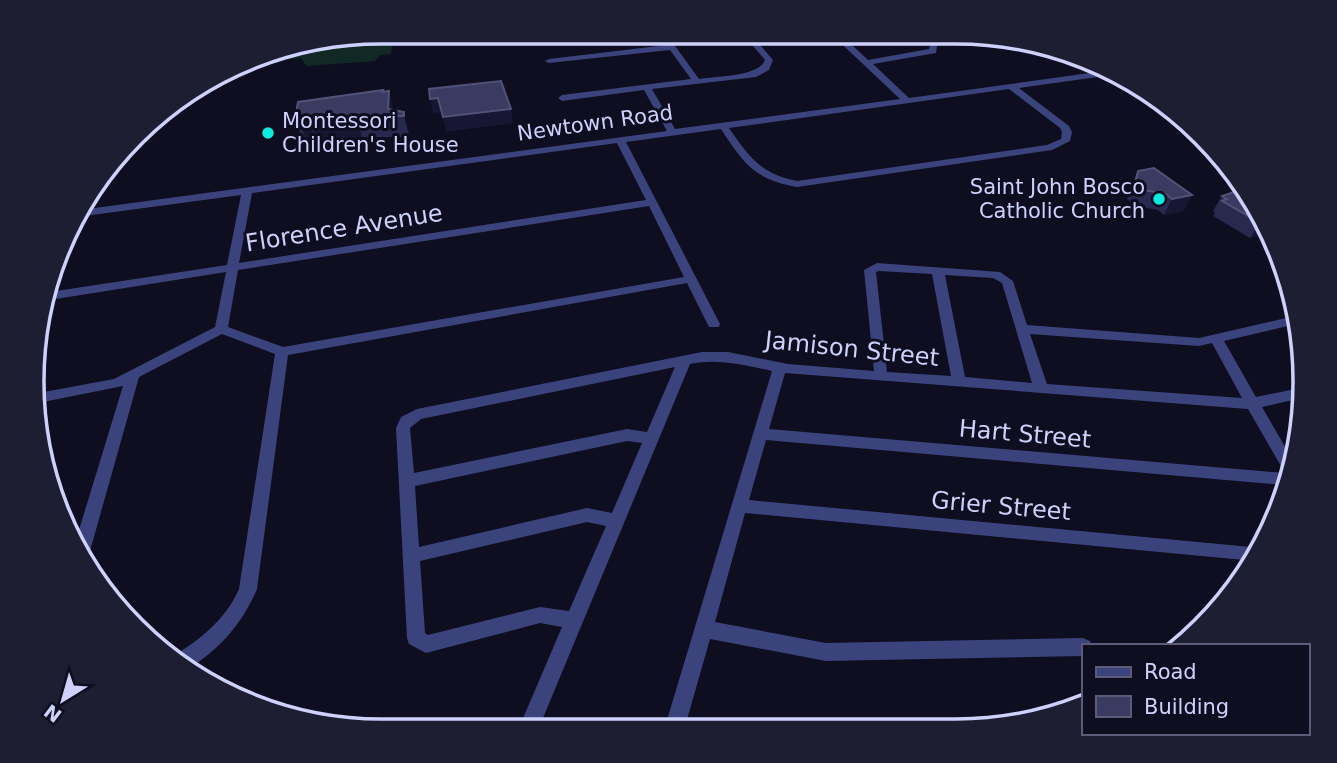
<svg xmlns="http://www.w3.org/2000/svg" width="1337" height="763" font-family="'DejaVu Sans',sans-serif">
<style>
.green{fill:#112925}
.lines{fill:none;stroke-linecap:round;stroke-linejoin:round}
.stream{stroke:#0f2b43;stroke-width:3.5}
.minor{fill:#3b437c;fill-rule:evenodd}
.wall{fill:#29284d}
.shaded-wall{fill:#171633}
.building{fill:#3b3a60;stroke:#525279;stroke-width:2}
.poi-dot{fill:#0cebe0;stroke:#0e0e20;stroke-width:2.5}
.labels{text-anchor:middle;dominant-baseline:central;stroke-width:6;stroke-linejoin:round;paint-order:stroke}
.far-poi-label{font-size:21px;fill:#cfd1fd;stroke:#0e0e20;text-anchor:start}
.far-street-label{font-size:21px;fill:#cfd1fd;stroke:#0e0e20}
.street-label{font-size:24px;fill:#cfd1fd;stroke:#0e0e20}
.rim{fill:none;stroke:#cfd1fd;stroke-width:3.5}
</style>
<rect width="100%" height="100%" fill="#0e0e20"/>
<path class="green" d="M433 32H479L465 37 398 42 392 46 391 54 380 55 375 61 306 66 301 58 260 63 252 59C293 37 384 37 433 32Z"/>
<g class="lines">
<path class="stream" d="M375 731 376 722"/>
<g class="minor">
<path d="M657 32H665L699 79C716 76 758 77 765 60L741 32H749L773 60 769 70 756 77 652 89 675 129 900 99 829 32H838L868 60 929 49 931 42 920 32H929L938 39 936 53 873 64 909 98 1111 70 1119 74 1019 88 1069 126 1072 132 1070 141 1052 150 797 187C755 180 743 163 721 129L626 142 720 324 719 327H709L687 283 288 355 257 589C242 624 220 649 188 669L173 656C200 640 226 619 239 589L275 354 222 334 139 377 90 551 84 557 75 543 123 386 33 404V394L114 379 215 327 226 272 43 301V293L227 265 241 195 77 217 80 210 667 131 644 90 562 101 558 98 562 95 691 79 670 50 549 63 545 61 549 59 667 45ZM1009 89 1060 128 1062 132 1061 139 1047 145 797 181C761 174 749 157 729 128ZM617 143 646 200 239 263 252 193ZM649 206 684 277 283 347 228 327 238 270Z"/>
<path d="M877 263 1000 272 1013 281 1027 325 1199 338 1295 316 1296 324 1224 341 1256 397 1300 388 1301 398 1262 407 1292 459 1283 485 766 440 749 500 1262 548 1255 561 745 513 715 622 826 643 1083 638 1090 641 1092 646H1083V656L826 661 710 639 684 730H664L772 371C744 365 718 358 690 364L538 730H518L562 627 540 623 426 653 409 644 407 638 396 428 401 417 417 409 702 352H728L788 364 874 371 864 270ZM879 271 932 274 951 376 887 372 876 272ZM945 275 993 278 1002 283 1032 383 965 377ZM1030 334 1199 346 1212 343 1242 398 1047 384ZM675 367 647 432 627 429 414 473 410 428 421 419ZM785 373 1248 409 1285 473 769 429ZM627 441 642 443 612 513 587 508 419 547 415 486ZM587 522 606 526 569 611 540 607 428 635 425 633 420 561Z"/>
</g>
</g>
<g class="wall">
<path d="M384 92 394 110 404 112 409 134V137H362V143L348 144 347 140 319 147 316 140 307 142 301 136 293 114Z"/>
<path d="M1205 144 1219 156 1211 157 1201 151Z"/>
<path d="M1154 168 1184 211 1164 215 1158 210 1136 206 1127 199 1131 186 1138 171Z"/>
<path d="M1243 189 1265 233 1250 238 1213 216 1215 213 1213 211 1222 196Z"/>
</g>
<g class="shaded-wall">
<path d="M389 91 394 113 388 109Z"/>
<path d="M438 98 442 112 433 113 430 99Z"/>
<path d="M511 109 513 123 446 132 443 117Z"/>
<path d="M404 112 409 134V137L404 116Z"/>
<path d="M356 116 362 137V143L348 144 347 140 319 147 312 125 341 118Z"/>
<path d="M308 119 316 140 307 142 299 121Z"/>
<path d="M1214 151 1219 156 1211 157Z"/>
<path d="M1192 195 1184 211 1164 215 1172 199Z"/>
<path d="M1260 223 1265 233 1250 238Z"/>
</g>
<g class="building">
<path d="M501 81 511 109 443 117 438 98 430 99 429 89Z"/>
<path d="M383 90 382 92 389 91 388 109 404 112V116H356V121L341 123V118L312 125 308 119 299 121 293 114 296 113 298 102Z"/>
<path d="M1154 168 1192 195 1172 199 1166 194 1144 190 1135 183 1138 171Z"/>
<path d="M1243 189 1259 222 1222 201 1227 199 1222 196Z"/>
</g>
<g class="poi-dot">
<circle cx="268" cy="133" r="7"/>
<circle cx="1159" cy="199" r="7"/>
</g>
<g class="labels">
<g class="far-poi-label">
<text x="282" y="121">Montessori<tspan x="282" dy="24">Children's House</tspan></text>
<text x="1145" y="187" text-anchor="end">Saint John Bosco<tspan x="1145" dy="24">Catholic Church</tspan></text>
</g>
<g class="far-street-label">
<text transform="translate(595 123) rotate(-8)">Newtown Road</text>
</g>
<g class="street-label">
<text transform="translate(344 228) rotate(-9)">Florence Avenue</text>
<text transform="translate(852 349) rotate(6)">Jamison Street</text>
<text transform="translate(1025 434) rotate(5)">Hart Street</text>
<text transform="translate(1001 506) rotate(5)">Grier Street</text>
</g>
</g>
<path d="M0 0H1337V763H0ZM381 44H956A337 337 0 0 1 1293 381V382A337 337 0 0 1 956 719H381A337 337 0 0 1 44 382V381A337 337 0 0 1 381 44Z" fill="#1d1e32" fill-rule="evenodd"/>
<path class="rim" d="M381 44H956A337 337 0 0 1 1293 381V382A337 337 0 0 1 956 719H381A337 337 0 0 1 44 382V381A337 337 0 0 1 381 44Z"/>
<rect x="1082" y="644" width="228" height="91" fill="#0e0e20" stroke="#5b5c78" stroke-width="2"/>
<rect x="1096" y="667" width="35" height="10" fill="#3b437c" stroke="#5b5c78" stroke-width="2"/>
<text x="1144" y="679" font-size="21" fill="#cfd1fd">Road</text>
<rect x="1096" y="696" width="35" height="21" fill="#3b3a60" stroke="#5b5c78" stroke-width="2"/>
<text x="1144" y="714" font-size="21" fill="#cfd1fd">Building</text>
<g transform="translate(63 700) rotate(217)" stroke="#0e0e20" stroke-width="5" paint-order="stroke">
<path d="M0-5L12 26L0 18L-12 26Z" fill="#cfd1fd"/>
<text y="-10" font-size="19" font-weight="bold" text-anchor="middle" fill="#cfd1fd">N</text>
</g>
</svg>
